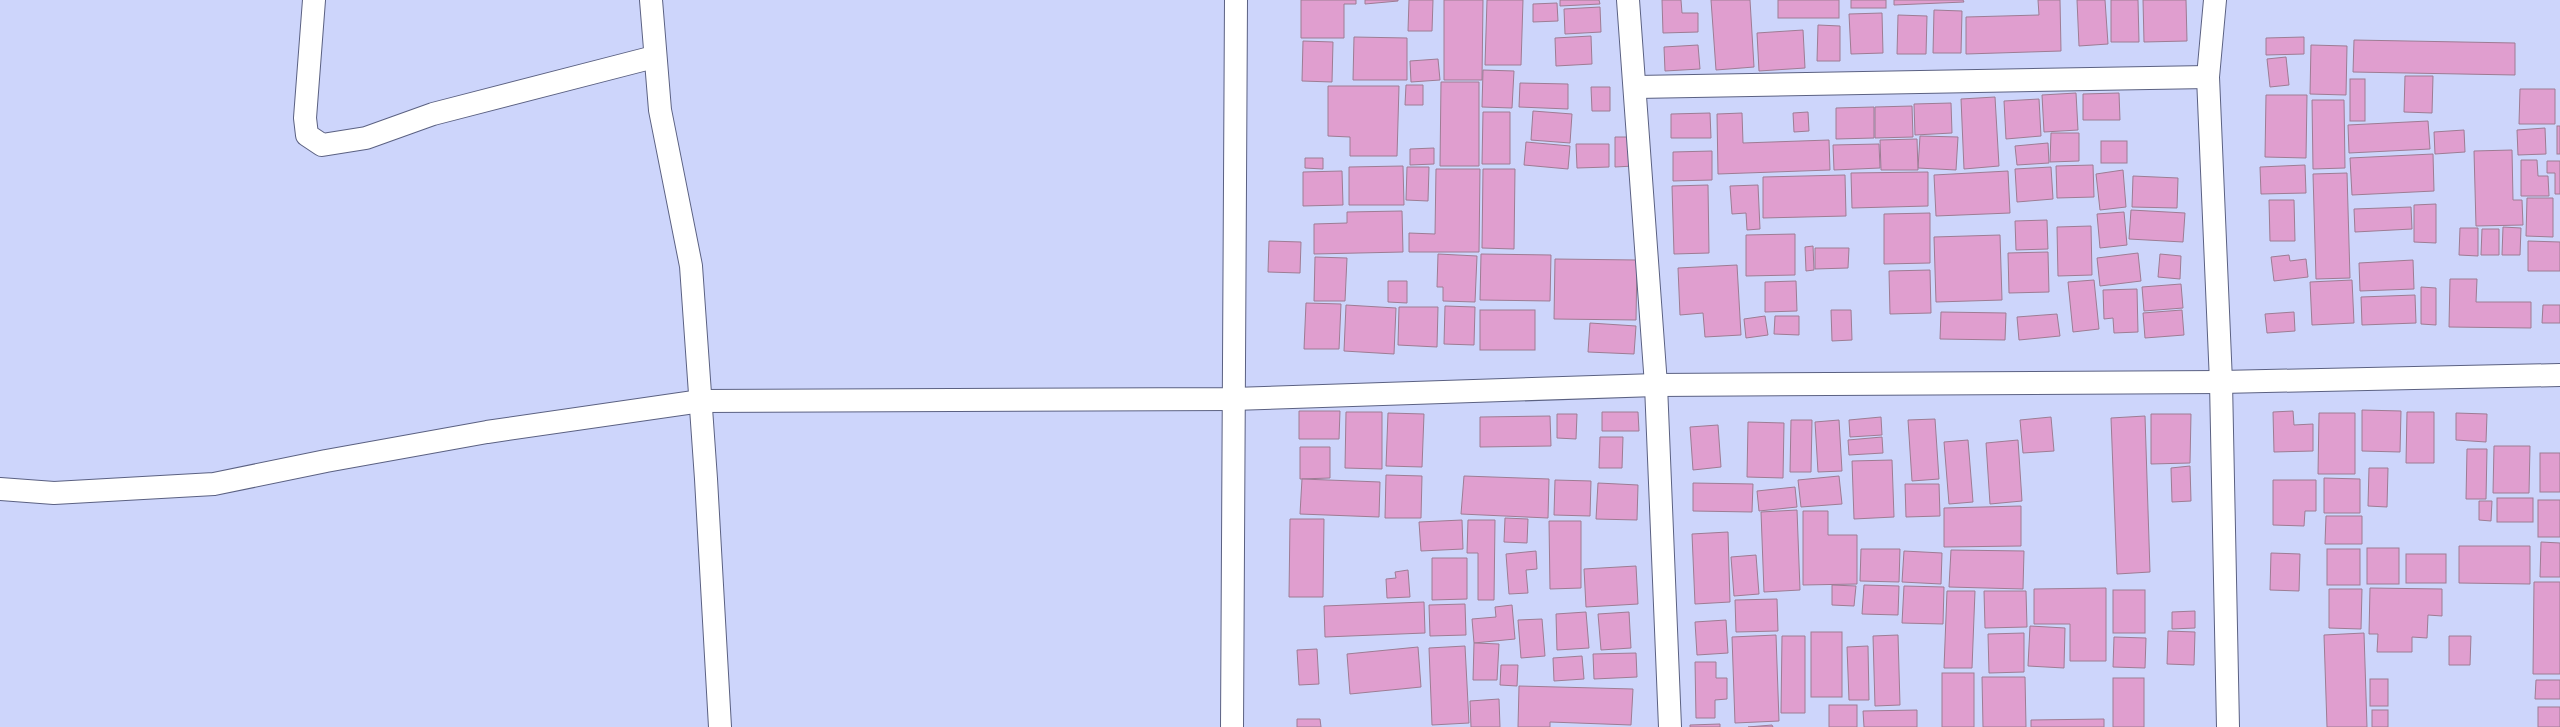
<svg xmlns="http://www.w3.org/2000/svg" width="2560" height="727" font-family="'Nunito Sans',sans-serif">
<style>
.building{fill:#e09ecf;stroke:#9e7c94}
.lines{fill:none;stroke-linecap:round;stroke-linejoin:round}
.minor-casing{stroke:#5b6182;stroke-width:24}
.tertiary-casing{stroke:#5b6182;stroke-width:24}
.minor{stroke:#fff;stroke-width:22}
.tertiary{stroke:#fff;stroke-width:22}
</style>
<rect width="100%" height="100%" fill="#cdd5fb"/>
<g class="building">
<path d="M1301 0H1356V4H1344V38H1301Z"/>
<path d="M1365 0H1398V1L1365 4Z"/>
<path d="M1409 0H1433L1432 31H1408Z"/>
<path d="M1444 0H1483L1482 80H1444Z"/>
<path d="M1487 0H1523L1521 65H1485Z"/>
<path d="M1560 0H1599L1600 4 1560 6Z"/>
<path d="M1662 0H1681L1682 13H1698V32L1663 33Z"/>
<path d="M1711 0H1750L1754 67 1716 70Z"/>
<rect x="1778" y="0" width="61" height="18"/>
<rect x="1851" y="0" width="35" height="8"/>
<path d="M1894 0H1963L1964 2 1894 5Z"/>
<path d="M2038 0H2060L2061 51 1966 54V17L2039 15Z"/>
<path d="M2077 0H2105L2108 44 2079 46Z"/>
<path d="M2111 0H2138L2139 42H2111Z"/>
<path d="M2143 0H2186L2187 41 2144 42Z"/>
<path d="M1557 3 1558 21 1533 22V4Z"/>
<path d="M1600 7 1601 32 1565 34 1564 9Z"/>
<path d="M1934 10 1962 11 1961 53H1933Z"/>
<path d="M1882 13 1883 53 1851 54 1849 14Z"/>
<path d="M1898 15 1927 16 1926 54H1897Z"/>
<path d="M1818 25 1840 26V61H1817Z"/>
<path d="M1803 30 1805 68 1759 71 1757 33Z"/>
<path d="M1591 36 1592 64 1556 66 1555 38Z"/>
<path d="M1354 37 1407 38V80H1353Z"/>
<path d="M2304 37V54L2266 55V38Z"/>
<path d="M2354 40 2515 43V75L2353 72Z"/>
<path d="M1303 41 1333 42 1332 82 1302 81Z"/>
<path d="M1698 45 1700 69 1665 71 1664 47Z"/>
<path d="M2311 45 2347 46 2346 95 2310 94Z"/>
<path d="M2286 57 2289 85 2270 87 2267 59Z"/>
<path d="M1438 59 1440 80 1411 82 1410 61Z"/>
<path d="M1483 70 1514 71 1512 108 1482 107Z"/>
<path d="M2405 76H2433L2432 113 2404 112Z"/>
<rect x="2350" y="79" width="15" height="42"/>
<path d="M1441 82H1479V166H1440Z"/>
<path d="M1520 83 1568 84V109L1519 107Z"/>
<path d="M1406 85H1423V105H1405Z"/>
<path d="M1328 86H1399L1397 156H1350V137L1328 136Z"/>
<path d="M1591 87H1610V111H1592Z"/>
<path d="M2520 89H2555V124H2519Z"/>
<path d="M2076 93 2078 130 2044 132 2042 95Z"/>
<path d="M2119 93 2120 120H2083V94Z"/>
<path d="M2266 95H2307L2306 158 2265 157Z"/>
<path d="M1995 97 1999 166 1964 169 1961 99Z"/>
<path d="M2039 99 2041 136 2006 139 2004 101Z"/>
<path d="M2312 100H2344L2345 168 2313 169Z"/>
<path d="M1951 103 1952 133 1915 135 1914 104Z"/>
<path d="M1912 106 1913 137 1875 138V107Z"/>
<path d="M1874 107V138L1836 139V108Z"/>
<path d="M1533 111 1572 114 1570 143 1531 140Z"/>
<path d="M1483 112H1510V164H1482Z"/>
<path d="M1808 112 1809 131 1794 132 1793 113Z"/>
<path d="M1710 113 1711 138H1671V114Z"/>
<path d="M1742 113 1743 143 1829 140 1830 170 1718 174 1717 114Z"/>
<path d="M2428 121 2430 149 2349 153 2348 125Z"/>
<rect x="2557" y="126" width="3" height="28"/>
<path d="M2545 128 2546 154 2518 155 2517 130Z"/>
<path d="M2464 130 2465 152 2435 154 2434 132Z"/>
<path d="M2051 133H2079V161L2050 162Z"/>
<path d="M1920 136 1958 137 1956 170 1918 168Z"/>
<path d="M1615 137H1634V166L1615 167Z"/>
<path d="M1917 139 1918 170H1881L1880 140Z"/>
<rect x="2101" y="141" width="26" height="22"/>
<path d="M1526 142 1570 146 1568 169 1524 165Z"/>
<path d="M2048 143 2049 163 2017 165 2015 146Z"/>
<path d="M1576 144H1609V167L1577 168Z"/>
<path d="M1879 144 1880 168 1834 170 1833 145Z"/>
<path d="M1434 148V164L1410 165V149Z"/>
<path d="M2512 150 2513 200H2522L2523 225 2476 226 2474 151Z"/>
<path d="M1712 151V180L1673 181V152Z"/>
<path d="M2433 154 2434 191 2352 195 2350 158Z"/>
<path d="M1305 158H1323V169L1305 168Z"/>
<path d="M2521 160H2537L2538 176H2548L2549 196H2521Z"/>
<path d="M2547 161H2560V194H2555V173H2547Z"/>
<path d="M2093 165 2094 197 2057 198 2056 166Z"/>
<path d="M2305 165 2306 193 2261 194 2260 167Z"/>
<path d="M1403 166 1404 205H1349V167Z"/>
<path d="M1407 167H1429L1428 201 1406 200Z"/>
<path d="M2051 167 2053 199 2017 202 2015 169Z"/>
<path d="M1436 169H1480L1479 252H1409V233L1435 234Z"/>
<path d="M1483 169H1515L1514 249 1482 248Z"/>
<path d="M2123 170 2126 207 2100 210 2096 174Z"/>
<path d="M1342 171 1343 205 1303 206V172Z"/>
<path d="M2008 171 2010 213 1936 216 1934 175Z"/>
<path d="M1928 172V206L1852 208 1851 173Z"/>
<path d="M2347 173 2350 278 2316 279 2313 174Z"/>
<path d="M1845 175 1846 216 1763 218V177Z"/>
<path d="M2133 176 2178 178 2177 208 2132 207Z"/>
<path d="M1708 185 1709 253 1674 254 1672 186Z"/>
<path d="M1758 185 1760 229 1747 230 1746 213 1732 214 1730 186Z"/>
<path d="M2527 198H2553V237L2526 236Z"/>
<path d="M2269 200H2294L2295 241H2270Z"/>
<path d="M2436 204V243L2414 242V205Z"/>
<path d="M2411 207 2412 229 2355 232 2354 209Z"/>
<path d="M2131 210 2185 213 2183 242 2129 239Z"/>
<path d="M1402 211 1403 252 1314 254V224L1347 223V212Z"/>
<path d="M2124 212 2127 245 2100 248 2097 214Z"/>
<path d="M1930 213V263L1884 264V214Z"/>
<path d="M2047 220 2048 249 2016 250 2015 221Z"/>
<path d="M2091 226 2092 275 2058 276 2057 227Z"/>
<path d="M2503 227 2521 228 2520 255H2502Z"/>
<path d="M2460 228H2478V256L2459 255Z"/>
<path d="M2482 229H2499V255H2481Z"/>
<path d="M1795 234V275L1746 276V235Z"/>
<path d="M2000 235 2002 300 1936 302 1934 237Z"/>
<path d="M1269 241 1301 242 1300 273 1268 272Z"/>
<path d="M2528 241 2560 242V271H2528Z"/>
<path d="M1813 246 1814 270 1806 271 1805 247Z"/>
<path d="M1815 248H1849L1848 268 1815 269Z"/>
<path d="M2048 252 2049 292 2009 293 2008 253Z"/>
<path d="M2138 253 2141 281 2100 286 2097 258Z"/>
<path d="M1438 254 1477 256 1475 302 1443 301V287H1437Z"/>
<path d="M1481 254 1551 255 1550 301 1480 300Z"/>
<path d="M2160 254 2181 256 2180 279 2158 277Z"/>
<path d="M2289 255 2290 261 2306 259 2308 277 2274 281 2271 257Z"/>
<path d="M1315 257 1347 258 1345 301H1314Z"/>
<path d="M1555 259 1637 260 1636 320 1554 319Z"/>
<path d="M2413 260 2414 289 2360 291 2359 263Z"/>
<path d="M1737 265 1741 335 1705 337 1703 313 1680 315 1678 268Z"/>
<path d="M1930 270 1931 313 1890 314 1889 271Z"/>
<path d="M2450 279H2477L2476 302H2531V328L2449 327Z"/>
<path d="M2094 280 2099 329 2073 332 2068 282Z"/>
<path d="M2352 280 2354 323 2312 325 2310 282Z"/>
<path d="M1388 281H1407V303L1388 302Z"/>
<path d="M1796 281 1797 311 1765 312V282Z"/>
<path d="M2181 284 2183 308 2144 311 2142 287Z"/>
<path d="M2421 287 2436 288V325L2421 324Z"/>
<path d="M2137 289 2138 332 2114 333 2113 318 2104 319 2103 290Z"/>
<path d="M2415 295 2416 323 2362 325 2361 297Z"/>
<path d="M1306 303 1341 304 1339 349H1304Z"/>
<path d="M1346 305 1396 308 1394 354 1344 351Z"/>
<path d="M2543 305H2560V323H2542Z"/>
<path d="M1445 306 1475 307 1474 345 1444 344Z"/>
<path d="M1399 307H1438L1437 347 1398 345Z"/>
<rect x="1480" y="310" width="55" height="40"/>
<path d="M1831 310H1851L1852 340 1832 341Z"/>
<path d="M2182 310 2184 335 2145 338 2143 313Z"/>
<path d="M1941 312 2006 313 2005 340 1940 339Z"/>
<path d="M2294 312 2295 331 2267 333 2265 314Z"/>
<path d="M2057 314 2060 336 2019 340 2017 317Z"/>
<path d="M1765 316 1768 335 1746 338 1744 319Z"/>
<path d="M1775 316H1799V335L1774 334Z"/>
<path d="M1590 323 1636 326 1634 354 1588 352Z"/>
<path d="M2362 410 2401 411 2400 452 2362 451Z"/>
<path d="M1299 411H1340L1339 439H1299Z"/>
<path d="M2293 411 2294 425 2313 424V451L2274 452 2273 412Z"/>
<path d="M1346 412H1382V469L1345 468Z"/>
<path d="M1602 412H1638L1639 431H1602Z"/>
<path d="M2407 412H2434V463H2406Z"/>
<path d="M1388 413 1424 414 1422 467 1386 466Z"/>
<path d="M2319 413H2355V474H2318Z"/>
<path d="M2456 413 2487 414 2486 442 2456 440Z"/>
<path d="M1557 414H1577L1576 439 1557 438Z"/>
<path d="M2151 414H2191L2190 463 2151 464Z"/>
<path d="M1550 416 1551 446 1480 447V417Z"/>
<path d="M2145 416 2150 572 2117 574 2111 418Z"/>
<path d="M1881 417 1882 435 1850 437 1849 420Z"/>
<path d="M2051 417 2054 451 2023 453 2020 420Z"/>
<path d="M1935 419 1939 479 1912 481 1908 420Z"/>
<path d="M1791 420H1812L1811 472H1790Z"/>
<path d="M1839 420 1842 471 1818 472 1815 422Z"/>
<path d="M1748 422 1784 423 1783 478 1747 477Z"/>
<path d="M1718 425 1721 467 1693 470 1690 427Z"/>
<path d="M1600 437H1623L1622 468H1599Z"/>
<path d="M1882 437 1883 453 1849 455 1848 440Z"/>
<path d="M1968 440 1973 502 1949 504 1944 442Z"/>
<path d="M2018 440 2022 501 1990 504 1986 443Z"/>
<path d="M2494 446H2530L2529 493H2493Z"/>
<path d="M1300 447H1330V478L1300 479Z"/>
<path d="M2467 449H2487L2486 499H2466Z"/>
<rect x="2540" y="453" width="20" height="39"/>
<path d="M1892 460 1894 517 1854 519 1852 461Z"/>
<path d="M2190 466 2191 501 2172 502 2171 468Z"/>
<path d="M2369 468H2388L2387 507 2368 506Z"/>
<path d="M1386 475 1422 476 1421 518H1385Z"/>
<path d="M1464 476 1549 479 1548 518 1461 514Z"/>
<path d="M1839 476 1842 504 1801 507 1798 480Z"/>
<path d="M2324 478 2360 479V513H2324Z"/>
<path d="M1302 479 1380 482 1379 517 1300 514Z"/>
<path d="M1555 480 1591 481 1590 516 1554 515Z"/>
<path d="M2273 480H2316V511H2305L2304 526 2273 525Z"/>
<path d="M1598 483 1638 485 1637 520 1596 519Z"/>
<path d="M1693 483 1753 484 1752 512 1693 511Z"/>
<path d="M1905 484H1939L1940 516 1906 517Z"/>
<path d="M1795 487 1797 507 1759 511 1757 491Z"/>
<rect x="2497" y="498" width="36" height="24"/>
<rect x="2538" y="500" width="22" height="37"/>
<path d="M2479 501H2492L2491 521 2479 520Z"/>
<path d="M2021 506V546L1944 547V508Z"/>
<path d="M1797 510 1800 590 1764 592 1761 512Z"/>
<path d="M1803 511H1828V535H1857V584L1803 585Z"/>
<path d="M2326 516H2362V544H2325Z"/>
<path d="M1505 518 1528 519 1527 543 1504 542Z"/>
<path d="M1290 519H1324L1323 597H1289Z"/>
<path d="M1462 520 1463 549 1421 551 1419 522Z"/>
<path d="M1468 520H1495L1494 600H1478V553H1467Z"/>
<path d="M1549 521H1581V588L1550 589Z"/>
<path d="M1728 532 1730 602 1695 604 1692 534Z"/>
<path d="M2541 542 2560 543V577H2540Z"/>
<path d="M2459 546H2530V584L2459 583Z"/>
<rect x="2367" y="548" width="32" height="36"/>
<path d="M1861 549H1900L1899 582 1860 581Z"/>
<rect x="2327" y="549" width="33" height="36"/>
<path d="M1951 550 2024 551 2023 589 1949 587Z"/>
<path d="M1536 551 1537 569 1526 570 1528 593 1509 594 1506 554Z"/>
<path d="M1904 551 1942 553 1941 584 1902 582Z"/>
<path d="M2271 553 2300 554 2299 591 2270 590Z"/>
<rect x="2406" y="554" width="40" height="29"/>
<path d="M1756 555 1759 594 1734 596 1731 557Z"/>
<path d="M1432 558H1467V599L1432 600Z"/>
<path d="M1636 566 1638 604 1586 607 1584 569Z"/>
<path d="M1408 570 1410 597 1387 598 1386 579 1396 578 1395 572Z"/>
<path d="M2534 582H2560V674H2533Z"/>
<path d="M1832 585 1856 586 1854 606 1832 605Z"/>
<path d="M1864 585 1899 586 1898 615 1862 614Z"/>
<path d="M1904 586 1944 587 1943 624 1902 623Z"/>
<path d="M2106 588V661H2070V624H2034V589Z"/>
<path d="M2370 588 2442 589V616L2428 615 2427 638 2412 637V652H2377L2378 634H2369Z"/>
<path d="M2329 589H2362L2361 629 2329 628Z"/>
<rect x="2113" y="590" width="32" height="43"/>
<path d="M1947 591H1975L1972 668H1944Z"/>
<path d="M1984 591H2026L2027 627 1985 628Z"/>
<path d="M1777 599 1778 631 1736 632 1735 600Z"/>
<path d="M1424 602 1425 633 1325 637 1324 606Z"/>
<path d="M1465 604 1466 635 1430 636 1429 605Z"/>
<path d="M1512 605 1515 639 1474 643 1472 619 1496 617 1495 607Z"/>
<path d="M2195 611V628L2172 629V612Z"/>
<path d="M1586 612 1589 648 1557 650 1556 614Z"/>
<path d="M1629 612 1631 648 1601 650 1598 614Z"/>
<path d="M1542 619 1545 656 1521 658 1518 620Z"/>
<path d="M1726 620 1728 653 1697 655 1695 622Z"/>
<path d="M2030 626 2065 628 2064 668 2028 666Z"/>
<path d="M2168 631 2195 632 2194 665 2167 664Z"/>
<rect x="1811" y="632" width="31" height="65"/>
<path d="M2024 633V672L1989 673 1988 634Z"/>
<path d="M2364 633 2367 727H2327L2324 635Z"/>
<path d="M1776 635 1779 721 1735 723 1732 637Z"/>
<path d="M1898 635 1900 705 1875 706 1873 636Z"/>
<path d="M1782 636H1805V713H1781Z"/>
<path d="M2449 636H2471L2470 665H2449Z"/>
<path d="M2114 637 2146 638 2145 668 2113 667Z"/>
<path d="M1474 643 1499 644 1497 680H1473Z"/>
<path d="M1465 646 1469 723 1432 725 1429 648Z"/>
<path d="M1868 646 1869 700H1849L1847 647Z"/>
<path d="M1418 647 1421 687 1350 694 1347 654Z"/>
<path d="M1317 649 1319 684 1299 685 1297 650Z"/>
<path d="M1636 653 1637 677 1594 679 1593 654Z"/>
<path d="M1582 656 1584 679 1554 681 1553 658Z"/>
<path d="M1695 662H1716V678H1727V699L1715 700V718H1696Z"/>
<path d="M1501 665H1518L1517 686 1500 685Z"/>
<rect x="1942" y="673" width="32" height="54"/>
<path d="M1982 677H2025L2026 727H1983Z"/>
<rect x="2113" y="678" width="31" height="49"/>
<rect x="2370" y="679" width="18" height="27"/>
<path d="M2536 680H2560V699H2535Z"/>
<path d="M1519 686 1633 689 1631 725 1550 722V727H1518Z"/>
<path d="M1499 699 1500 727H1471L1470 701Z"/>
<rect x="1829" y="705" width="28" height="22"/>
<rect x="2538" y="707" width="22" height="20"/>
<path d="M1917 710V727H1864L1863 711Z"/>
<rect x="2372" y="710" width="16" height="17"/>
<path d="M1297 719H1320L1321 727H1297Z"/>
<path d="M2104 719V727H2031V720Z"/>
<path d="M1720 724V727H1690V725Z"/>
<path d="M1772 725 1773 727H1748Z"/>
</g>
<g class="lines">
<g class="minor-casing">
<g id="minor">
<path d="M314 0 305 118 307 135 322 145 366 138 433 114 654 57"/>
<path d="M651 0 660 110 691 266 706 479 720 727"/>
<path d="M1628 0 1656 385 1670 727"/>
<path d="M2215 0 2208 77 2221 382 2228 727"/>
<path d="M1636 87 2208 77"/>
<path d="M0 489 54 493 214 484 326 461 487 432 701 401 1233 399 1656 385 2221 382 2560 375"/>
</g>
</g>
<g class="tertiary-casing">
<path id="tertiary" d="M1232 727 1236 0"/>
</g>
<use href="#minor" class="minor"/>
<use href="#tertiary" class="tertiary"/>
</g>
</svg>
